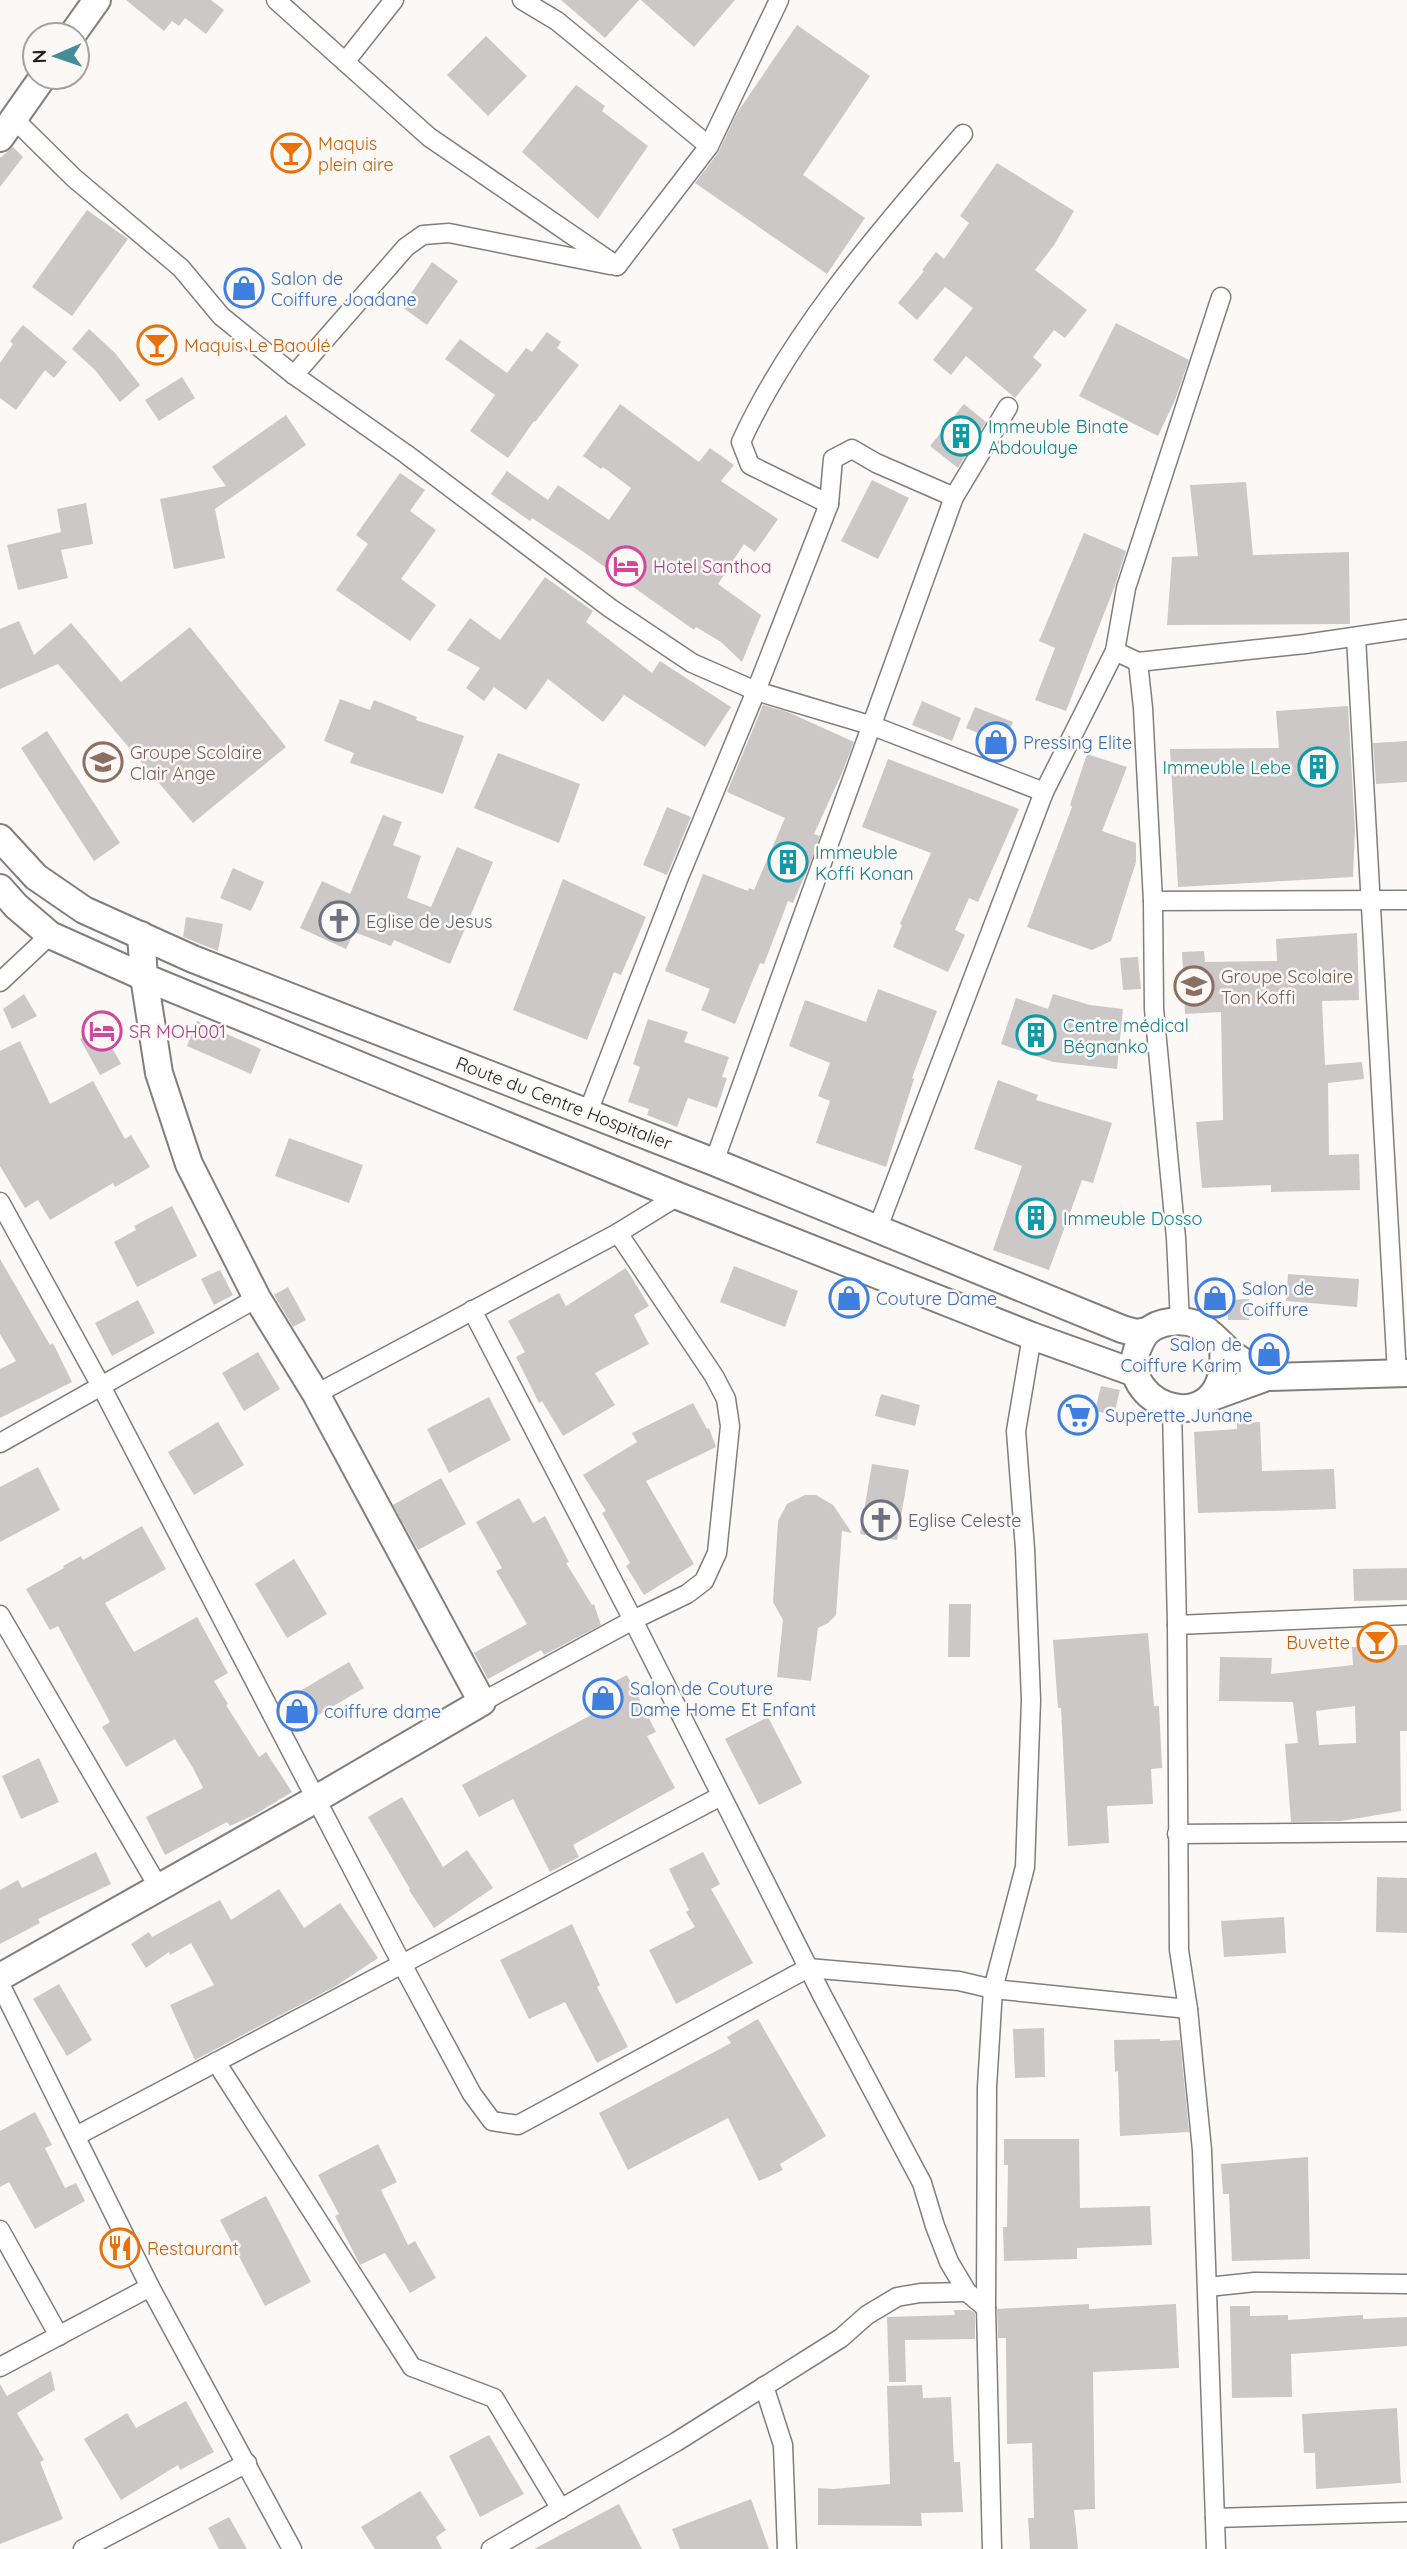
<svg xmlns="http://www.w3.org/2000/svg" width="1407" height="2549" font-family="Quicksand,sans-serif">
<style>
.building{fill:#ccc8c7;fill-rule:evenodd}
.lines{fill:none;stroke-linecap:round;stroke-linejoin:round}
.street-casing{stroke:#817e7c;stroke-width:21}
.secondary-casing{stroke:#817e7c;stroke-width:30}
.street{stroke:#fff;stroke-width:18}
.secondary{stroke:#fff;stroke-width:26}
.labels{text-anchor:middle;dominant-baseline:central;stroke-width:5;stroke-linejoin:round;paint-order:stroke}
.food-label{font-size:18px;fill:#c56008;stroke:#fcf8f6;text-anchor:start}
.shop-label{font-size:18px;fill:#366cbe;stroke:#fcf8f6;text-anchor:start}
.culture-label{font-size:18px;fill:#0d838f;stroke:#fcf8f6;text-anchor:start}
.hotel-label{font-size:18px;fill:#b23c85;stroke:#fcf8f6;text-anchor:start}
.education-label{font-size:18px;fill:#785e54;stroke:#fcf8f6;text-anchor:start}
.worship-label{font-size:18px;fill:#5b616d;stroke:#fcf8f6;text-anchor:start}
.street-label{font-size:18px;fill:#211f1f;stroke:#fcf8f6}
</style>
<rect width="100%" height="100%" fill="#fcf8f6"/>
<g class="building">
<path d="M126 0H211L224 10 206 34 185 18 179 26 172 21 164 31Z"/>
<path d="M561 0H639L605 38Z"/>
<path d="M641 0H735L694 47Z"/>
<path d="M797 25 870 76 803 175 865 218 827 274 695 183 718 153 737 113Z"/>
<path d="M486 36 527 76 488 116 447 75Z"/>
<path d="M576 85 605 106 602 111 648 146 598 219 522 152Z"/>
<path d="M13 147 23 157 0 187V158Z"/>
<path d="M997 163 1074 211 1054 245 1035 270 1087 310 1065 338 1054 330 1033 357 1042 365 1015 398 966 356 951 375 933 360 973 308 945 287 917 320 898 303 924 271 922 270 936 252 944 259 969 223 960 216Z"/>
<path d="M87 210 128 239 72 316 32 287Z"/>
<path d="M432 262 458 281 427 325 402 307Z"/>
<path d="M1116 323 1189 360 1175 400 1158 436 1079 396Z"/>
<path d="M23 325 67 362 54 378 45 370 16 410 0 398V363L13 344 10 341Z"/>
<path d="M89 329 115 353 140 385 120 402 95 370 72 349Z"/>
<path d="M547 332 561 342 557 348 579 365 535 422 534 421 508 458 470 431 495 395 445 359 460 339 507 373 526 348 532 352Z"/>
<path d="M182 377 195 398 159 421 145 400Z"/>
<path d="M620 404 699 462 710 448 734 465 721 481 778 519 755 552 744 544 718 584 761 615 742 662 721 642 696 627 694 630 585 553 532 518 530 521 491 494 507 471 548 500 558 485 609 520 631 488 603 467 601 469 583 456Z"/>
<path d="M964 404 986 422 958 468 930 446Z"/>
<path d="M286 415 306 445 215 509 225 558 174 569 160 499 226 486 212 467Z"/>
<path d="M400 473 425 490 410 511 436 530 401 579 436 605 410 641 336 590 368 544 356 535Z"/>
<path d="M872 480 909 498 878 559 841 541Z"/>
<path d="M1246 482 1253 555 1349 552 1350 624 1167 625 1172 557 1198 556 1190 485Z"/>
<path d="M86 503 93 544 61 550 68 578 18 590 7 545 61 532 57 509Z"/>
<path d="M1084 533 1126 551 1114 588 1066 711 1035 700 1055 648 1039 641Z"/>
<path d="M545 577 593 611 586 622 652 673 660 661 731 707 705 747 624 695 603 722 548 679 526 710 494 687 484 701 466 688 480 668 447 650 470 618 500 640Z"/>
<path d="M19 621 34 655 71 623 121 682 190 627 286 747 193 823 58 664 0 689V629Z"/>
<path d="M340 699 370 710 374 700 417 717 416 720 464 736 443 794 350 763 354 753 324 741Z"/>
<path d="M922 701 961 718 952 741 912 725Z"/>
<path d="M763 705 788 712 854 742 842 773 814 834 820 836 811 861 793 903 788 901 764 964 760 963 735 1024 701 1010 710 989 665 971 703 874 748 891 749 888 754 890 785 818 727 792Z"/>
<path d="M1348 706 1355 830 1353 877 1178 887 1170 749 1279 748 1276 711Z"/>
<path d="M975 707 1013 722 1004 744 966 728Z"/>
<path d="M47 731 120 843 94 861 21 748Z"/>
<path d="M1407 741V782L1376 784 1373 743Z"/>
<path d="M498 753 580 784 559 843 474 808Z"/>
<path d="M1087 754 1127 767 1102 831 1136 843V862L1111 941 1092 950 1027 927 1072 807 1070 805Z"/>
<path d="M888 759 1019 809 978 902 969 898 955 930 965 935 948 972 893 947 902 925 900 924 931 853 862 827Z"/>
<path d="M667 807 691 817 667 875 643 865Z"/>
<path d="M383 815 402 822 393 845 421 856 407 898 431 907 457 847 493 862 450 964 394 940 391 946 354 932 346 949 300 928 322 881 350 894Z"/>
<path d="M233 868 264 882 251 911 220 898Z"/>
<path d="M563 879 646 917 621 975 614 972 587 1040 513 1010Z"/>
<path d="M186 917 223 924 218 951 183 937Z"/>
<path d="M1357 933 1359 1000 1322 1001 1325 1065 1362 1062 1364 1079 1328 1083 1329 1155 1359 1154 1360 1190 1271 1192V1185L1202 1188 1196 1122 1223 1120 1221 1012 1185 1014 1182 952 1204 951 1205 962 1277 961 1276 939Z"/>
<path d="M1138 957 1141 989 1123 990 1120 958Z"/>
<path d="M878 989 937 1011 912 1078 914 1079 886 1167 816 1143 830 1101 818 1096 830 1063 789 1046 805 1000 866 1022Z"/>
<path d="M24 994 37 1016 12 1029 3 1009Z"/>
<path d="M1053 994 1090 1005 1123 1009 1117 1069 1053 1062 1001 1044 1016 998 1048 1009Z"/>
<path d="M648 1019 688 1032 684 1042 729 1057 722 1077 727 1078 717 1108 688 1098 677 1127 647 1115 649 1109 628 1102 640 1067 633 1064Z"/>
<path d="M197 1021 261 1049 251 1074 187 1046Z"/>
<path d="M101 1027 121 1064 100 1075 80 1039Z"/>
<path d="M20 1041 50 1104 93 1081 125 1139 131 1135 150 1167 115 1187 113 1183 50 1220 38 1200 25 1208 0 1166V1051Z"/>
<path d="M998 1080 1038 1095 1036 1100 1112 1123 1093 1183 1082 1180 1049 1270 993 1250 1022 1166 974 1149Z"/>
<path d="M289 1138 363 1165 349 1203 275 1176Z"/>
<path d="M172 1206 197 1256 137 1287 114 1242 136 1230 134 1226Z"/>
<path d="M0 1259 50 1345 53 1343 72 1382 0 1418V1369L16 1361 0 1334Z"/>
<path d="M734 1266 798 1291 785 1327 720 1302Z"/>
<path d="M626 1268 649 1306 634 1315 649 1344 595 1373 615 1405 563 1436 542 1401 539 1403 516 1357 525 1352 508 1321 559 1293 566 1306Z"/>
<path d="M220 1270 233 1295 214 1305 201 1279Z"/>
<path d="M1288 1274 1359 1279 1357 1307 1286 1301Z"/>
<path d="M288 1287 306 1320 293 1327 274 1295Z"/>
<path d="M1249 1299V1320H1228V1300Z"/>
<path d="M138 1300 155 1333 112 1356 95 1323Z"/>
<path d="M258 1352 280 1389 244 1411 222 1373Z"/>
<path d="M1101 1386 1120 1390 1114 1415 1095 1411Z"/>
<path d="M881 1394 920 1405 915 1426 875 1416Z"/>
<path d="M489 1397 511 1440 449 1473 427 1429Z"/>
<path d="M693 1403 707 1429 709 1428 716 1447 646 1481 694 1564 644 1595 626 1566 630 1563 602 1513 606 1511 583 1475 637 1442 632 1433Z"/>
<path d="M218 1422 244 1465 194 1495 168 1452Z"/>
<path d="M1260 1422 1262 1471 1334 1469 1336 1509 1198 1513 1194 1432 1237 1429V1423Z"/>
<path d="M872 1464 909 1470 897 1540 860 1534Z"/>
<path d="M38 1467 60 1510 0 1542V1487Z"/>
<path d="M441 1478 466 1524 418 1550 393 1505Z"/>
<path d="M805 1495H816L833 1505 852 1533 842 1531 836 1615 828 1623 818 1628 811 1681 777 1677 783 1620 773 1602 778 1521 787 1504Z"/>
<path d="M519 1498 533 1523 545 1516 569 1562 566 1563 592 1605 594 1604 601 1625 544 1655 541 1650 488 1679 474 1653 527 1624 496 1571 502 1568 476 1522Z"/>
<path d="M142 1526 166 1569 105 1603 134 1652 197 1617 228 1673 214 1681 228 1704 226 1705 259 1757 266 1752 292 1792 254 1815 230 1826 227 1822 165 1855 146 1817 203 1788 193 1768 175 1739 126 1767 102 1727 110 1722 58 1626 50 1630 26 1589 64 1568 63 1566 81 1556 83 1560Z"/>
<path d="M294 1559 327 1614 287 1638 255 1584Z"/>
<path d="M1407 1568V1600L1354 1601 1353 1569Z"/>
<path d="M949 1604H971L970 1657H948Z"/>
<path d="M1148 1633 1154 1706H1159L1162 1768 1151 1769 1153 1804 1107 1806 1109 1843 1068 1846 1061 1708H1058L1053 1640Z"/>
<path d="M1407 1645V1731H1400L1401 1811 1341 1821 1291 1822 1285 1744 1298 1743 1293 1702 1219 1701 1220 1657 1272 1658 1271 1674 1353 1665 1352 1647ZM1355 1706 1356 1743 1319 1745 1316 1711Z"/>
<path d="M349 1662 364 1688 310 1720 295 1694Z"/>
<path d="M627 1675 656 1732 647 1736 675 1788 573 1845 579 1857 550 1872 513 1799 479 1817 462 1785 591 1715 582 1698Z"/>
<path d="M768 1717 802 1783 759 1805 725 1739Z"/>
<path d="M39 1758 59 1802 21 1819 2 1776Z"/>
<path d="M402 1797 443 1867 467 1850 493 1888 434 1928 409 1890 410 1889 368 1817Z"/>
<path d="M96 1852 111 1884 38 1919 40 1923 0 1944V1890L18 1880 22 1888Z"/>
<path d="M703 1852 720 1884 711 1889 753 1963 676 2004 649 1950 695 1927 686 1912 689 1910 669 1869Z"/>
<path d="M1377 1877 1407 1878V1933L1376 1932Z"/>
<path d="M279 1889 304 1928 340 1903 378 1958 336 1986 195 2060 170 2005 214 1985 191 1943 170 1955 169 1952 146 1968 131 1944 149 1932 152 1937 220 1900 231 1920Z"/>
<path d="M1284 1917 1286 1953 1224 1957 1221 1921Z"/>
<path d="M572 1924 600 1985 597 1987 628 2047 597 2063 565 2002 529 2019 500 1960Z"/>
<path d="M59 1984 92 2040 67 2056 33 1999Z"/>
<path d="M758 2019 826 2136 780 2164 783 2170 759 2181 728 2118 628 2170 599 2113 731 2043 727 2037Z"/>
<path d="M1044 2028 1045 2077 1015 2078 1013 2029Z"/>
<path d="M1160 2039V2041L1180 2040 1189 2132 1120 2136 1118 2071 1115 2072 1114 2040Z"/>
<path d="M35 2112 52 2145 45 2148 65 2188 76 2183 85 2201 35 2229 9 2182 0 2187V2131Z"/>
<path d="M1004 2139H1079L1080 2208 1150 2206 1152 2245 1077 2248V2259L1004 2261 1003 2227H1007L1008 2165H1004Z"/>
<path d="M378 2144 397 2182 381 2190 408 2245 415 2241 436 2278 410 2293 385 2253 360 2265 335 2216 339 2214 318 2175Z"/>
<path d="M1308 2157 1310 2259 1232 2261 1229 2194H1223L1221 2164Z"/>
<path d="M266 2196 311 2282 265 2306 220 2220Z"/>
<path d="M1089 2304V2309L1176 2304 1179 2368 1093 2372 1095 2509 1074 2510 1078 2549H1030L1028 2518H1034L1032 2443 1007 2444 1006 2338H998L997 2309Z"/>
<path d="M1230 2306H1250V2316L1288 2315V2320L1346 2316 1363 2315V2319L1407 2317V2346L1291 2354 1292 2397 1232 2398Z"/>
<path d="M954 2310H970L975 2313V2339L905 2340 906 2382H889L887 2317 955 2315Z"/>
<path d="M51 2371 55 2390 17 2413 44 2460 40 2462 63 2519 0 2544V2384L7 2396Z"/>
<path d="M922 2385 923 2398 951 2397 954 2462H960L963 2512 921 2513 922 2526 818 2525V2488L833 2489 890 2484 887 2386Z"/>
<path d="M186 2401 214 2452 180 2470 178 2465 121 2500 84 2439 127 2413 136 2428Z"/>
<path d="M1397 2408 1401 2483 1316 2489 1315 2453H1304L1302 2414Z"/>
<path d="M489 2435 524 2494 480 2517 449 2456Z"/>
<path d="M420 2491 446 2530 436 2537 442 2549H375L361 2527Z"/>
<path d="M751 2499 769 2549H680L672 2529Z"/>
<path d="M619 2504 642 2549H534Z"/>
<path d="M229 2517 247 2549H219L208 2528Z"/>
</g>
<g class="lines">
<g class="street-casing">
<g id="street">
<path d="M276 0 429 137 617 266"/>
<path d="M522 0 557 21 709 146"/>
<path d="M345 62 394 0"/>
<path d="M14 119 74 178 181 268 221 316 294 375 406 454 610 608 692 663 756 691 873 726 1044 792"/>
<path d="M617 266 709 146 779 0"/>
<path d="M294 375 406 247 423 235 449 233 610 265"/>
<path d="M829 504 750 465 741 442C792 330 883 227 963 134"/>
<path d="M1356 637 1397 1374"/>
<path d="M1115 651 1138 662 1143 708 1153 901 1154 1009 1176 1238 1180 1322"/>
<path d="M1138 662 1305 644 1407 629"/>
<path d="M1153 901 1407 900"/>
<path d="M0 982 50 935"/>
<path d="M588 1112 679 877 756 691 829 504 833 459 852 449 876 463 954 497"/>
<path d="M714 1162 954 497 1008 407"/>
<path d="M0 1202 101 1386 402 1964 472 2094 492 2121 518 2125 808 1968 959 1981 993 1989 1188 2009"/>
<path d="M877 1230 1044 792 1115 651 1126 588 1221 297"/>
<path d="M472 1310 633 1620 822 1995 922 2183 935 2226 949 2262 967 2292 986 2308"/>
<path d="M316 1394 618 1233 678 1196"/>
<path d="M1172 1408 1177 1625 1179 1950 1188 2009 1202 2150 1216 2549"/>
<path d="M0 1443 257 1298"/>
<path d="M0 1615 159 1888"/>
<path d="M1177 1625 1407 1615"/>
<path d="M482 1702 633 1620 687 1594 704 1581 717 1553 730 1426 726 1399 714 1376 618 1233"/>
<path d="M1177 1834 1407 1832"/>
<path d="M0 1984 150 2287 292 2549"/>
<path d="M216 2062 412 2367 494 2398 561 2509"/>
<path d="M76 2136 721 1796"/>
<path d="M0 2230 59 2336"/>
<path d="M1208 2287 1255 2282 1407 2284"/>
<path d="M0 2367 150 2287"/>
<path d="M764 2386 783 2445 787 2549"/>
<path d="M1215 2518 1407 2512"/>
<path d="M83 2549 247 2463"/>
<path d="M491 2549 676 2442 841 2338 867 2315 897 2297 920 2293 967 2292"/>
<path d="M992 2549 986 2308 987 2087 993 1989 1025 1867 1031 1700 1025 1549 1016 1431 1032 1336"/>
</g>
</g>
<g class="secondary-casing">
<g id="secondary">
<path d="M72 35 97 0"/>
<path d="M0 138 43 77"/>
<path d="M0 838 36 877 84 910 193 959 714 1162 1122 1329 1136 1333 1147 1331"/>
<path d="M0 888 16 906 50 935 144 977 678 1196 1032 1336 1135 1373"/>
<path d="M1223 1347C1231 1446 1116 1408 1137 1350 1139 1345 1143 1336 1147 1332 1159 1320 1184 1319 1198 1325 1211 1331 1220 1344 1231 1353 1242 1362 1254 1369 1267 1377"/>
<path d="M1212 1397 1267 1377 1407 1373"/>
<path d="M0 1977 316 1799 482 1702 316 1394 257 1298 189 1164 159 1073 144 977 141 935"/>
</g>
</g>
<use href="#street" class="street"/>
<use href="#secondary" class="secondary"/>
</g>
<defs>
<g id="bar-ring" transform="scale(2.0125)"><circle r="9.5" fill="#fcf8f6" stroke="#e8710a" stroke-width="1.5"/><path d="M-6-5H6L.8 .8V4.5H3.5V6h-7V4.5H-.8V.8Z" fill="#e8710a"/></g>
<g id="shop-ring" transform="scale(2.0125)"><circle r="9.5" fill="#fcf8f6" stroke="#3f7fe0" stroke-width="1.5"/><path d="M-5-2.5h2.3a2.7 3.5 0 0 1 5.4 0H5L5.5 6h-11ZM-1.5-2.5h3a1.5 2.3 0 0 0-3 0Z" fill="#3f7fe0"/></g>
<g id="building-ring" transform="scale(2.0125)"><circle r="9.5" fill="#fcf8f6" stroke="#0f9aa8" stroke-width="1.5"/><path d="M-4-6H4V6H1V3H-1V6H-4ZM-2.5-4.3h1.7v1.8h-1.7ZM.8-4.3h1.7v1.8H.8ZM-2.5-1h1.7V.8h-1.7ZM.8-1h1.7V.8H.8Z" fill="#0f9aa8"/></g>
<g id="hotel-ring" transform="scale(2.0125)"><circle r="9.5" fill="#fcf8f6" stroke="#d1479c" stroke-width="1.5"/><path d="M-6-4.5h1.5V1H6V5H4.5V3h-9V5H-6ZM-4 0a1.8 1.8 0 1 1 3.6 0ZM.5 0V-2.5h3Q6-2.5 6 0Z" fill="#d1479c"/></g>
<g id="school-ring" transform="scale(2.0125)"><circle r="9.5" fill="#fcf8f6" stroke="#8d6e63" stroke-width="1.5"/><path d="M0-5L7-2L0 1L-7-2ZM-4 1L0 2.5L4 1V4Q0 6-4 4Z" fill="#8d6e63"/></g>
<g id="church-ring" transform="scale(2.0125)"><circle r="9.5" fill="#fcf8f6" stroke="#6b7280" stroke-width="1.5"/><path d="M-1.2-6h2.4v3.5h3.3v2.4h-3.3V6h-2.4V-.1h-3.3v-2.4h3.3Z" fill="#6b7280"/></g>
<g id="supermarket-ring" transform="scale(2.0125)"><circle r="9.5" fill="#fcf8f6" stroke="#3f7fe0" stroke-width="1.5"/><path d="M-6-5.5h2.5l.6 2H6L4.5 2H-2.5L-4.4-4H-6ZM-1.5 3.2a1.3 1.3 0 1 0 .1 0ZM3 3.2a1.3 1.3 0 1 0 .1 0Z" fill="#3f7fe0"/></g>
<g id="restaurant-ring" transform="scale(2.0125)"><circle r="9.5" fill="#fcf8f6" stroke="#e8710a" stroke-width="1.5"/><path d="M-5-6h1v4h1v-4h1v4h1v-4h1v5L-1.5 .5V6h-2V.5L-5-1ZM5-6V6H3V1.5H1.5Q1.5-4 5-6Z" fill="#e8710a"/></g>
</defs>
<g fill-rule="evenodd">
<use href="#bar-ring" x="291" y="153"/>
<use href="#shop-ring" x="244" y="288"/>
<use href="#bar-ring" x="157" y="345"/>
<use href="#building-ring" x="961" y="436"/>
<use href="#hotel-ring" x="626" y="566"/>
<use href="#shop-ring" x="996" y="742"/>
<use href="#school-ring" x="103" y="762"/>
<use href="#building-ring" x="1318" y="767"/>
<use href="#building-ring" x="788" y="862"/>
<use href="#church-ring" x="339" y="921"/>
<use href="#school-ring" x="1194" y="986"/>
<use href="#hotel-ring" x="102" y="1031"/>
<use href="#building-ring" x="1036" y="1035"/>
<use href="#building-ring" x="1036" y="1218"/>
<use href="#shop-ring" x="849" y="1298"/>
<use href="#shop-ring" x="1215" y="1298"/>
<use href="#shop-ring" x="1269" y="1354"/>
<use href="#supermarket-ring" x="1078" y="1415"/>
<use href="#church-ring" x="881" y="1520"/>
<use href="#bar-ring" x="1377" y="1642"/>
<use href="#shop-ring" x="603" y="1698"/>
<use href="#shop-ring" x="297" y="1711"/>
<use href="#restaurant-ring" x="120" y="2248"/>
</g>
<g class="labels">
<g class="food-label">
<text x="318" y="143">Maquis<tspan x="318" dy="21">plein aire</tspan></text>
<text x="184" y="345">Maquis Le Baoulé</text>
<text x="1350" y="1642" text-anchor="end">Buvette</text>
<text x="147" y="2248">Restaurant</text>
</g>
<g class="shop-label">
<text x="271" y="278">Salon de<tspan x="271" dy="21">Coiffure Joadane</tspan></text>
<text x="1023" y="742">Pressing Elite</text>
<text x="1242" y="1288">Salon de<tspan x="1242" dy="21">Coiffure</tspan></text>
<text x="876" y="1298">Couture Dame</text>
<text x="1242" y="1344" text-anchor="end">Salon de<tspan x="1242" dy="21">Coiffure Karim</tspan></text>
<text x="1105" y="1415">Superette Junane</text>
<text x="630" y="1688">Salon de Couture<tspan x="630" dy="21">Dame Home Et Enfant</tspan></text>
<text x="324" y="1711">coiffure dame</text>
</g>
<g class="culture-label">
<text x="988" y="426">Immeuble Binate<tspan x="988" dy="21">Abdoulaye</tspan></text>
<text x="1291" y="767" text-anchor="end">Immeuble Lebe</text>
<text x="815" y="852">Immeuble<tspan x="815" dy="21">Koffi Konan</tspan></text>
<text x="1063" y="1025">Centre médical<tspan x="1063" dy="21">Bégnanko</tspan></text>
<text x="1063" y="1218">Immeuble Dosso</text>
</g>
<g class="hotel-label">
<text x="653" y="566">Hotel Santhoa</text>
<text x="129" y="1031">SR MOH001</text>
</g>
<g class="education-label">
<text x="130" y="752">Groupe Scolaire<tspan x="130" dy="21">Clair Ange</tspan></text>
<text x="1221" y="976">Groupe Scolaire<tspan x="1221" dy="21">Ton Koffi</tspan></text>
</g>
<g class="worship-label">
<text x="366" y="921">Eglise de Jesus</text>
<text x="908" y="1520">Eglise Celeste</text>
</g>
<g class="street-label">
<text transform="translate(564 1103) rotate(21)">Route du Centre Hospitalier</text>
</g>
</g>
<g transform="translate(56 56) rotate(268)"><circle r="33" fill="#fcf8f6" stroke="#a4a1a0" stroke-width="2"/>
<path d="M0-5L12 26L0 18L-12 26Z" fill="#458c94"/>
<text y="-10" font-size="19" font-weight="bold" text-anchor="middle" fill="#211f1f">N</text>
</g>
</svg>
